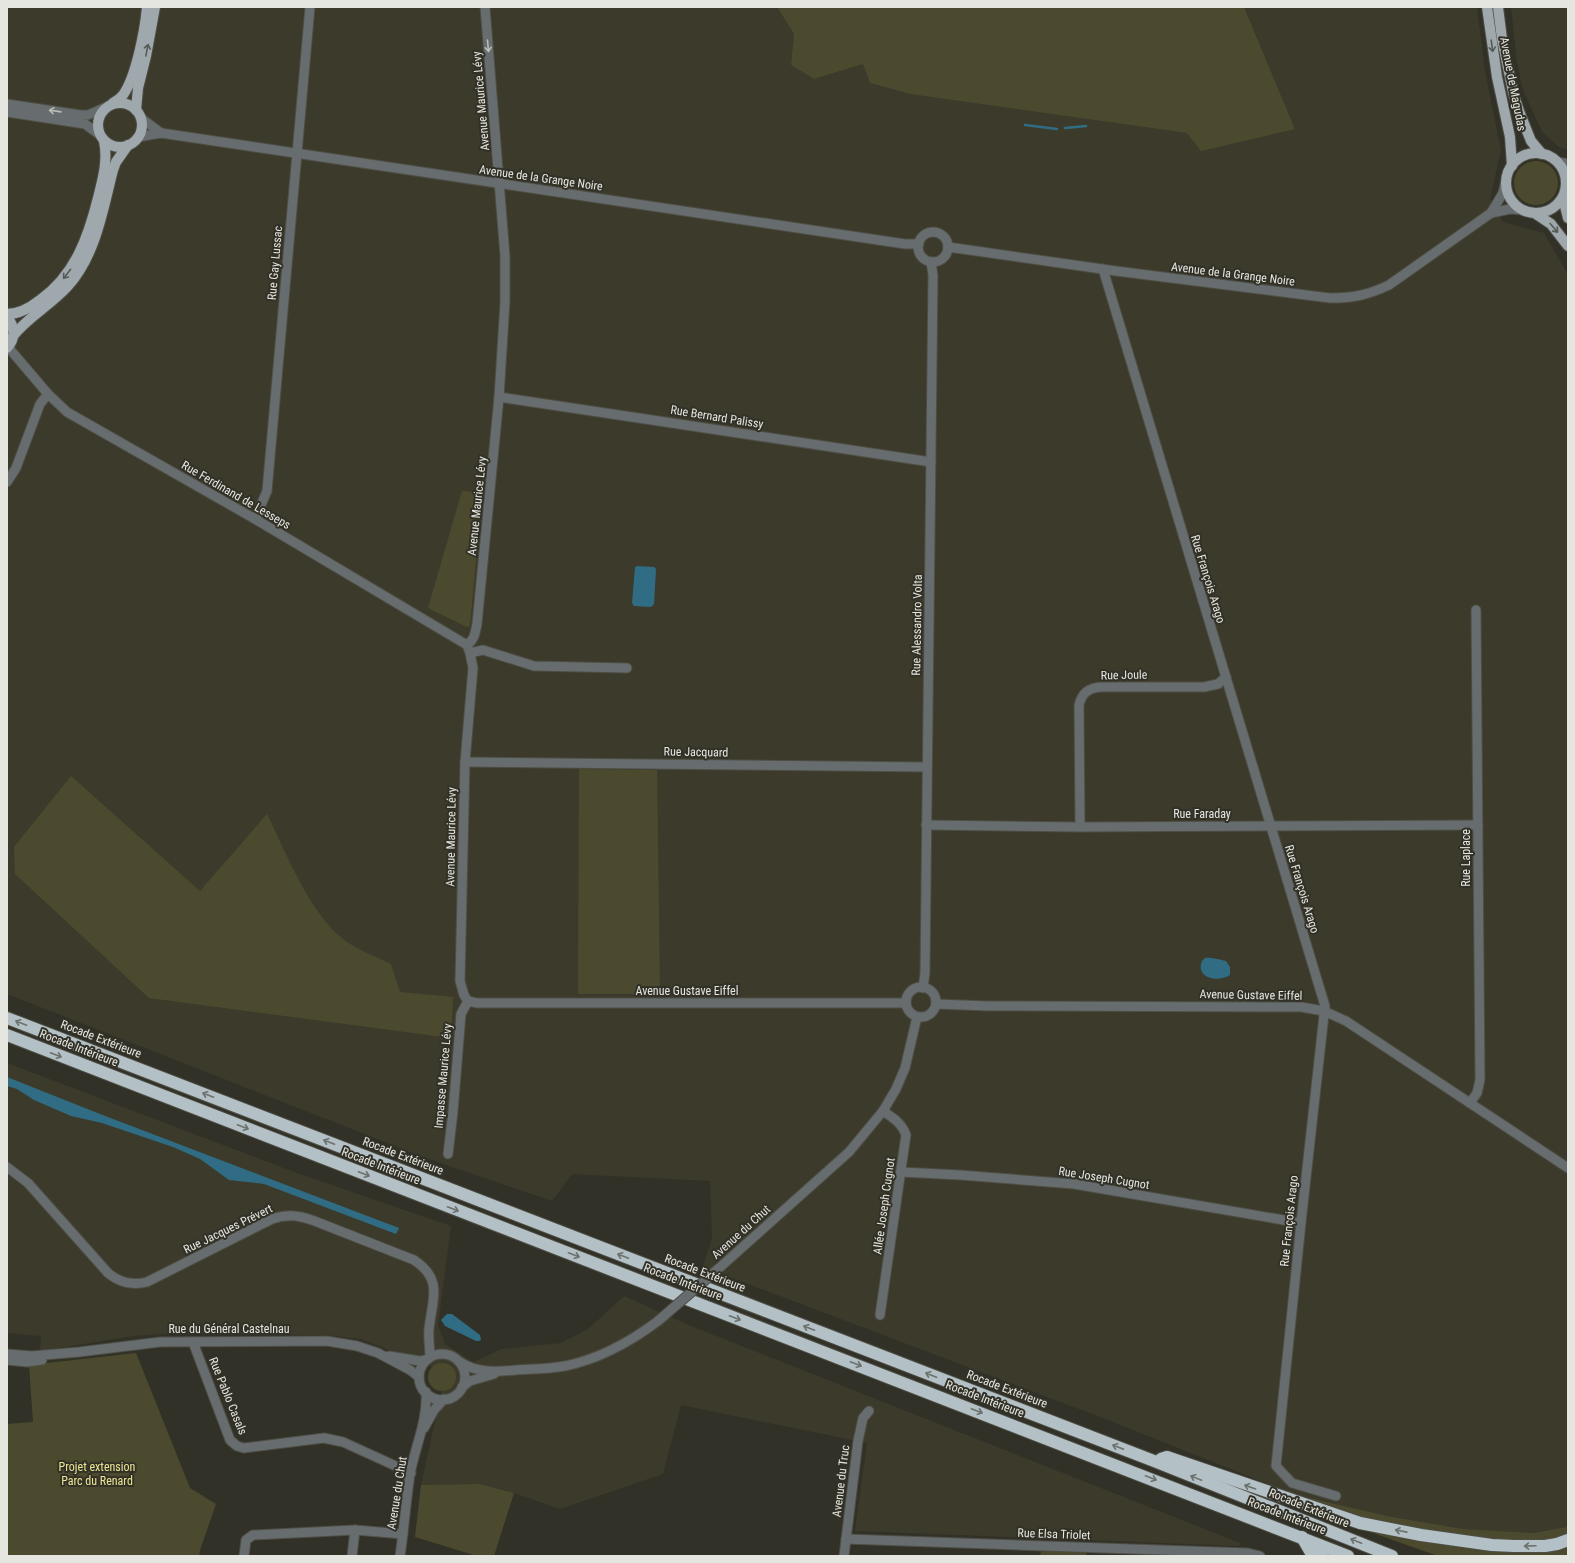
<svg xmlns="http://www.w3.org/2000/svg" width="1575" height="1563" font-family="'Roboto Condensed',sans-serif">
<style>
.built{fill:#3c3b2b}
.green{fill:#4c4a2e}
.water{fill:#306c83}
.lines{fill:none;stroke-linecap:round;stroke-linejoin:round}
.stream{stroke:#306c83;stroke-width:2.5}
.minor-casing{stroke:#4e4e45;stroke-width:11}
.major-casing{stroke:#4e4e45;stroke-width:12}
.highway-casing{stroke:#4e4e45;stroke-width:14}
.minor{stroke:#676d6f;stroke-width:9}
.major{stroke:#9ea8ad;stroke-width:10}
.highway{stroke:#b3c0c5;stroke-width:12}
.minor-bridge-casing{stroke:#4e4e45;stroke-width:11;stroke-linecap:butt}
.minor-bridge{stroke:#676d6f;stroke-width:9}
.oneway{stroke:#babcb8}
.oneway2{stroke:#575b56}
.oneway3{stroke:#6c716e}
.labels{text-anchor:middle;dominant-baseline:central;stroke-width:4;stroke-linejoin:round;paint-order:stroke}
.street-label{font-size:12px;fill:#e6e6e0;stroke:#313127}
.park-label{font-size:12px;fill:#ede695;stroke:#313127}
</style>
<rect width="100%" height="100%" fill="#313127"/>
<g class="built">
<path d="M7 7H777L794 34 791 65 814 79 863 64 870 83 910 94 1187 133 1295 129 1244 7H1477L1485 71 1501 150 1490 199 1503 222 1544 233 1568 275V1525L1566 1527 1534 1533 1463 1529 1387 1516 1293 1494 1103 1418 703 1267 712 1238 710 1181 572 1174 552 1201 423 1157 7 994Z"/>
<path d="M1511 7H1568V150L1559 147 1542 132 1523 90 1517 63Z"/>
<path d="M7 1063 297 1173 451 1226 438 1325 445 1344 473 1362 502 1349 561 1343 588 1329 624 1296 691 1326 1240 1543 1239 1546 855 1531 867 1443 681 1405 663 1474 560 1509 514 1493 480 1484 421 1485 443 1385 438 1369 361 1339 327 1335 160 1334 133 1336 40 1351 41 1336 7 1333Z"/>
</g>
<g class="green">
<path d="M777 7H1244L1295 129 1201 151 1187 133 910 94 870 83 863 64 814 79 791 65 794 34Z"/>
<circle cx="1536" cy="183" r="22"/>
<path d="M462 491 482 493 470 626 467 627 428 608Z"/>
<path d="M579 769 657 770 660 994H578Z"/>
<path d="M71 776 200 891 267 814C286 853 311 917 347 942 360 951 377 957 391 964L400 992 453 997 451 1038 149 998 15 874 14 847Z"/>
<path d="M136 1353 190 1488 216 1504 200 1550 199 1556H7V1424L33 1422 29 1365Z"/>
<circle cx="442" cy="1377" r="14"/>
<path d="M480 1484 514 1493 494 1556H477L415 1537 421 1485Z"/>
<path d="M1293 1494 1387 1516 1463 1529 1534 1533 1566 1527 1568 1525V1534C1535 1548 1497 1540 1463 1536 1426 1531 1389 1525 1353 1516 1332 1511 1313 1501 1293 1494Z"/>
<path d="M1359 1528 1499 1551 1529 1553 1552 1550 1568 1546V1556H1438Z"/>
<path d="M1041 1551 1087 1552 1086 1556H1040Z"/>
</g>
<g class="water">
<path d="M637 566 654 567 656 569 654 604 651 607 634 606 632 603 635 567Z"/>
<path d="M1205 958C1211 957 1220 960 1226 961L1230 967V975C1218 983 1195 978 1202 961Z"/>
<path d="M7 1077 100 1114 399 1228 396 1234 264 1184 229 1180 200 1159 173 1147 102 1123 71 1116 34 1100 17 1089 7 1086Z"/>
<path d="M447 1314H452L480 1335 481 1340 479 1341H476L445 1326 441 1320Z"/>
</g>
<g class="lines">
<g class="stream">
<path d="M1025 125 1057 129"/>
<path d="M1065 128 1086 126"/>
</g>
<g class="minor-casing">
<g id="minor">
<path d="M7 104 81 115H88L106 107"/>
<path d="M7 112 85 124 100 135"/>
<path d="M141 118 161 133"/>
<path d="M138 137 161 133 905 244H919"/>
<path d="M1558 162 1568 164"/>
<path d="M1566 189 1568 186"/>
<path d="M1491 213 1510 209 1523 210"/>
<circle cx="933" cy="247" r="15"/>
<path d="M948 247 1116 271 1330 298C1353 298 1368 295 1389 285L1491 213 1503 193 1506 180"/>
<path d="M1103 269 1325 1006 1301 1223 1276 1466 1292 1483 1336 1496"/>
<path d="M8 347 48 394 67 412 255 519 467 645"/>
<path d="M499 397 931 462"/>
<path d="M7 482 16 468 40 404 48 394"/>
<path d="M255 519 267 491 310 7"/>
<path d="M467 645C475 639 475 633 477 624L499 397 505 302V256L485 7"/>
<path d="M467 645 470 653 473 668 465 762 460 981 464 995 468 1001"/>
<path d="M470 653 483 650 534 666 627 668"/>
<path d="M465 762 927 767"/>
<path d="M926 825 1080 827 1478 825"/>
<path d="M1080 827 1079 705C1082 693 1088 688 1101 687H1204L1218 684 1226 677"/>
<circle cx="921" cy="1002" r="15"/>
<path d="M923 988 925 973 933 275 931 262"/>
<path d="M468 1001 477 1003H906"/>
<path d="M936 1004 988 1006 1301 1007 1324 1011 1346 1021 1568 1168"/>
<path d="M1470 1103 1477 1093 1480 1080 1476 610"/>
<path d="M448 1154 453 1112 461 1014 468 1001"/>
<path d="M7 1167 28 1183 108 1273C120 1283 132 1286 147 1282L272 1219C286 1214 297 1215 312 1220L414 1260C444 1280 432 1299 429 1329 428 1338 430 1348 430 1357"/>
<path d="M901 1172 960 1175 1074 1184 1301 1223"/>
<path d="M718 1269 849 1152 883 1111 896 1089 905 1068 917 1017"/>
<path d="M880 1315 906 1135C902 1123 893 1118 883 1111"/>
<path d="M193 1342 230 1440 237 1446 244 1448 324 1438 343 1442 411 1473"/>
<path d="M7 1354 32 1356 79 1352 160 1342 327 1341 357 1346 378 1353 410 1370 419 1377"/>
<circle cx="442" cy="1377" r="23"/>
<path d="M389 1356 420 1361 428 1359"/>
<path d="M7 1360 27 1362 42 1360"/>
<path d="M460 1362C476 1373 498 1372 516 1370 532 1369 549 1369 565 1366 600 1359 630 1342 658 1321"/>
<path d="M462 1387 470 1381 494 1374"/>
<path d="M424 1428 434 1410 444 1399"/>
<path d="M846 1539 1248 1553 1260 1556"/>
<path d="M244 1556 246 1540 253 1535 355 1530 403 1534"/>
<path d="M352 1556 355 1530"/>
<path d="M400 1556C404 1529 406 1501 410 1474 415 1447 428 1420 426 1392"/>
<path d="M844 1556 858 1441 863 1418 869 1411"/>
</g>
</g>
<g class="major-casing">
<g id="major">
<path d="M1487 7 1497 77 1510 137 1512 166"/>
<path d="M1498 7 1502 39 1513 92 1519 111 1531 141 1542 154"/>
<circle cx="120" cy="125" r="22"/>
<path d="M113 103C116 101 120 99 123 95 136 77 145 30 147 7"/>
<path d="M136 110 138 88 146 56 155 7"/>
<circle cx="1536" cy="183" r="30"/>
<path d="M1563 198 1568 218"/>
<path d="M1536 214 1551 224 1568 246"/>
<path d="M7 314C20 314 30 308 40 300 75 275 88 238 98 198 103 178 108 161 104 141"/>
<path d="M7 317C15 326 16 339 7 348"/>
<path d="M13 336C29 316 51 305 68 286 96 255 103 209 113 170L116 162 128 145"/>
</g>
</g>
<g class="highway-casing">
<g id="highway">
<path d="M7 1018 1154 1461 1392 1556"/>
<path d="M7 1035 1348 1556"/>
<path d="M1161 1459 1167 1457 1360 1523 1421 1535 1492 1545 1514 1546H1545L1557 1544 1568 1540"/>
<path d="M1302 1537 1310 1551 1322 1556"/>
</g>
</g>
<use href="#minor" class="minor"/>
<use href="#major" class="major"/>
<use href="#highway" class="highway"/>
<g class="minor-bridge-casing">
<path id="minor-bridge" d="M658 1321 718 1269"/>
</g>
<use href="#minor-bridge" class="minor-bridge"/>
</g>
<defs><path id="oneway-shaft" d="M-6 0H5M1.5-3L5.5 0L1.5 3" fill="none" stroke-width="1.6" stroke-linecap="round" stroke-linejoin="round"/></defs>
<g class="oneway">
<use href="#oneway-shaft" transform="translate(488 46) rotate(85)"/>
<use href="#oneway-shaft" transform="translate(55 111) rotate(-172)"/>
</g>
<g class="oneway2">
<use href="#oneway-shaft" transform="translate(1492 46) rotate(82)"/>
<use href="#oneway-shaft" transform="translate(147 50) rotate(-79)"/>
<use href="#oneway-shaft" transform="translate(1554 228) rotate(49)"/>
<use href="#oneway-shaft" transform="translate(67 274) rotate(128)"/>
</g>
<g class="oneway3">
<use href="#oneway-shaft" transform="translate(21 1023) rotate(-159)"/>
<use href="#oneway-shaft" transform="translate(56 1055) rotate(21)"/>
<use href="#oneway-shaft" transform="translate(208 1095) rotate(-159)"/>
<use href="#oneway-shaft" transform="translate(243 1127) rotate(21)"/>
<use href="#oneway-shaft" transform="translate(329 1142) rotate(-159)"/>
<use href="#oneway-shaft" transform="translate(364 1174) rotate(21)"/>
<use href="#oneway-shaft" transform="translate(453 1209) rotate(21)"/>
<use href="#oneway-shaft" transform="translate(574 1255) rotate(21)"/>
<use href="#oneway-shaft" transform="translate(623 1256) rotate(-159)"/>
<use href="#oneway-shaft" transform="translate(735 1318) rotate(21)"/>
<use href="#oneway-shaft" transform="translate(809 1328) rotate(-159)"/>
<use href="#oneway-shaft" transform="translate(856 1364) rotate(21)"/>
<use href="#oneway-shaft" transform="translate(931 1375) rotate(-159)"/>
<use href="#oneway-shaft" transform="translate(977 1411) rotate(21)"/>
<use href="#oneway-shaft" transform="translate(1118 1447) rotate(-159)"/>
<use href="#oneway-shaft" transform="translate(1151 1478) rotate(21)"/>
<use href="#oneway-shaft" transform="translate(1196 1478) rotate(-158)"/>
<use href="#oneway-shaft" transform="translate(1250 1487) rotate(-161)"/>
<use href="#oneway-shaft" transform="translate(1401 1531) rotate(-169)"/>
<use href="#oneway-shaft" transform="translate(1356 1541) rotate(-158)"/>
<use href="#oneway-shaft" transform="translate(1530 1546) rotate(178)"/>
</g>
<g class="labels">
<g class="street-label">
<text transform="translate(1513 84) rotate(79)">Avenue de Magudas</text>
<text transform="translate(481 101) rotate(-95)">Avenue Maurice Lévy</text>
<text transform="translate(541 178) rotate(8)">Avenue de la Grange Noire</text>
<text transform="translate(275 263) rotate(-85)">Rue Gay Lussac</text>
<text transform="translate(1233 274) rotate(7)">Avenue de la Grange Noire</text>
<text transform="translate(717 417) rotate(9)">Rue Bernard Palissy</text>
<text transform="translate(236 495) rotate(30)">Rue Ferdinand de Lesseps</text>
<text transform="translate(477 506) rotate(-84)">Avenue Maurice Lévy</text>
<text transform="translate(1208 579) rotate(73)">Rue François Arago</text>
<text transform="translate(917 625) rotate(-89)">Rue Alessandro Volta</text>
<text transform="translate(1124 675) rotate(-1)">Rue Joule</text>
<text transform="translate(696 752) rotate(1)">Rue Jacquard</text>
<text x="1202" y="814">Rue Faraday</text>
<text transform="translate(451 837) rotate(-89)">Avenue Maurice Lévy</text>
<text transform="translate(1466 858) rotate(-90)">Rue Laplace</text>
<text transform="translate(1302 889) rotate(73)">Rue François Arago</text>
<text x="687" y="991">Avenue Gustave Eiffel</text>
<text transform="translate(1251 995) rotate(1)">Avenue Gustave Eiffel</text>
<text transform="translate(101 1039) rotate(21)">Rocade Extérieure</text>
<text transform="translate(79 1048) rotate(21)">Rocade Intérieure</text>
<text transform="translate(443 1076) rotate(-85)">Impasse Maurice Lévy</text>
<text transform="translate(403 1156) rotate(21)">Rocade Extérieure</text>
<text transform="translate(381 1166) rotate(21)">Rocade Intérieure</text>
<text transform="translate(1104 1178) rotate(9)">Rue Joseph Cugnot</text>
<text transform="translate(884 1206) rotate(-82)">Allée Joseph Cugnot</text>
<text transform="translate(1289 1221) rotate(-84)">Rue François Arago</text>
<text transform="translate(228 1229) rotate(-26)">Rue Jacques Prévert</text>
<text transform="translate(741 1232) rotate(-42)">Avenue du Chut</text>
<text transform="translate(705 1273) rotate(21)">Rocade Extérieure</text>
<text transform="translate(683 1282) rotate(21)">Rocade Intérieure</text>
<text x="229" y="1329">Rue du Général Castelnau</text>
<text transform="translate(1007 1389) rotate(21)">Rocade Extérieure</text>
<text transform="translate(228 1396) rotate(68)">Rue Pablo Casals</text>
<text transform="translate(985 1399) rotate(21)">Rocade Intérieure</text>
<text transform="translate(841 1481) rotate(-83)">Avenue du Truc</text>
<text transform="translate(397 1493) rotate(-81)">Avenue du Chut</text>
<text transform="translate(1309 1508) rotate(22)">Rocade Extérieure</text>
<text transform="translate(1287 1516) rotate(21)">Rocade Intérieure</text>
<text transform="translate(1054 1534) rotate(2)">Rue Elsa Triolet</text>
</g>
<g class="park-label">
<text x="97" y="1467">Projet extension<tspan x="97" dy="14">Parc du Renard</tspan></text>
</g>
</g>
<rect width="1575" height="1563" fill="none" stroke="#e6e6e0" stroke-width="16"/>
</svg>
